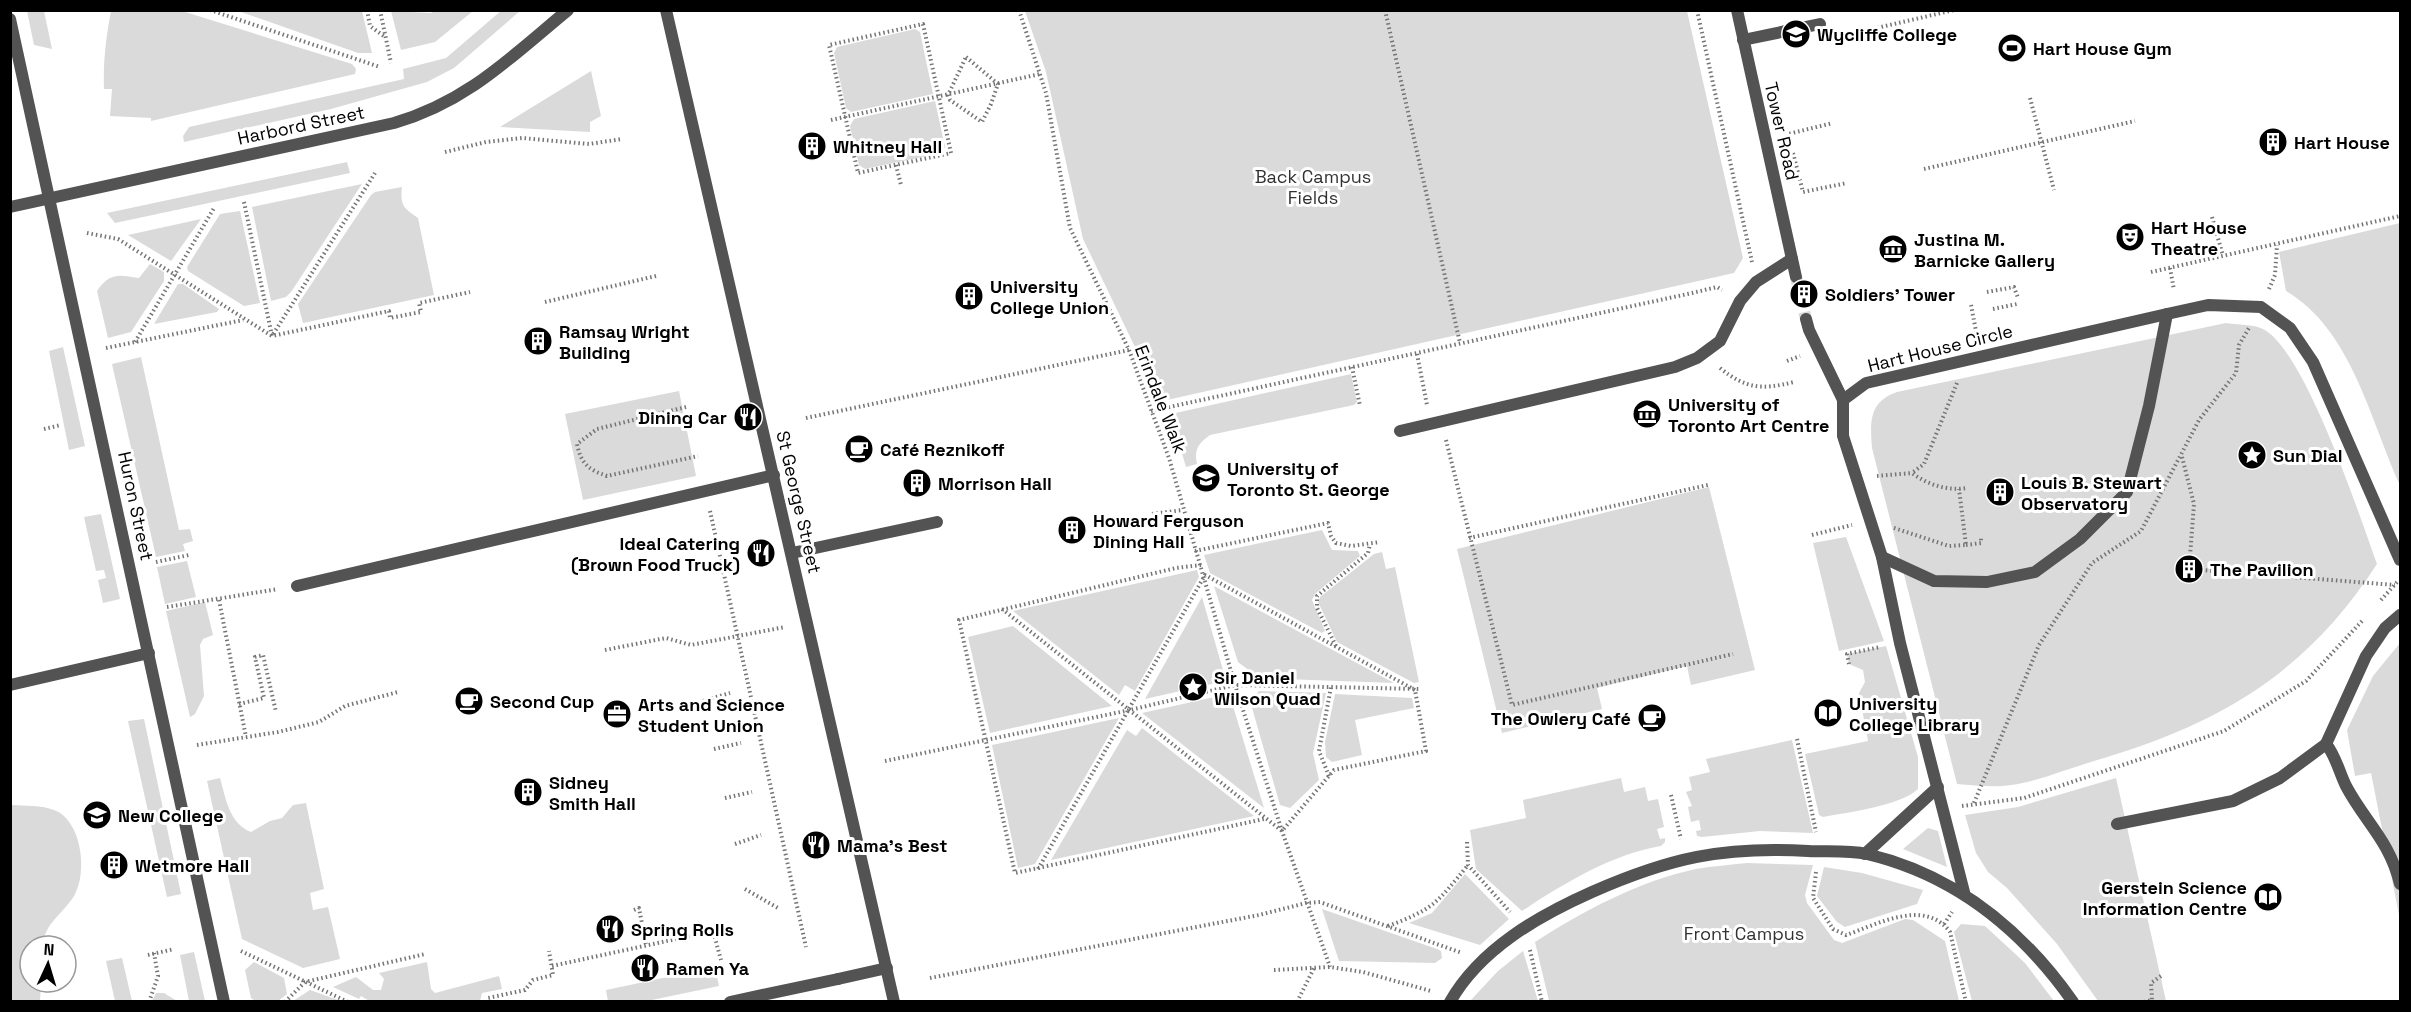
<svg xmlns="http://www.w3.org/2000/svg" width="2411" height="1012" font-family="'Space Grotesk',sans-serif">
<style>
.green{fill:#dadada}
.lines{fill:none;stroke-linecap:round;stroke-linejoin:round}
.pedestrian-tunnel{stroke:#d9d9d9;stroke-width:12;stroke-dasharray:12 6;stroke-linecap:butt}
.path{stroke:#757575;stroke-width:4;stroke-dasharray:1.5 3;stroke-linecap:butt}
.service{stroke:#535353;stroke-width:12}
.pedestrian{stroke:#535353;stroke-width:12}
.minor{stroke:#535353;stroke-width:12}
.tertiary{stroke:#535353;stroke-width:12}
.labels{text-anchor:middle;dominant-baseline:central;stroke-width:6;stroke-linejoin:round;paint-order:stroke}
.poi-label{font-size:18px;font-weight:bold;fill:#000;stroke:#fff;text-anchor:start}
.street-label{font-size:18px;fill:#000;stroke:#fff}
.park-label{font-size:18px;fill:#313131;stroke:#fff}
</style>
<rect width="100%" height="100%" fill="#fff"/>
<g class="green">
<path d="M502 10 520 11 454 68 427 82 331 109 184 142 183 136 189 127 404 79 403 69 446 58Z"/>
<path d="M27 11H44L52 49 34 45Z"/>
<path d="M111 11H182L352 64 356 69 355 74 151 121V118L110 116 112 89H104C103 62 106 37 111 11Z"/>
<path d="M238 11H362L372 53H358Z"/>
<path d="M391 11 431 13 434 11H473L435 42 401 50Z"/>
<path d="M1025 11H1687L1743 258 1734 273 1158 402 1150 372 1133 343 1083 239 1046 72Z"/>
<path d="M915 29 920 32 933 94 851 112 846 108 834 53 837 47Z"/>
<path d="M591 71 601 116 590 122V132L500 127Z"/>
<path d="M935 101 945 147 941 153 865 169 859 165 850 126 854 119Z"/>
<path d="M347 162 350 173 115 223 107 213Z"/>
<path d="M362 184 291 292 286 297 271 301 252 207Z"/>
<path d="M402 187C400 205 403 208 418 218L434 295 303 323 298 304 371 195 375 192Z"/>
<path d="M240 211 260 303 244 306 188 271 187 267 220 214Z"/>
<path d="M201 219 171 261 128 235Z"/>
<path d="M2400 223V485C2370 420 2352 330 2286 291L2279 252Z"/>
<path d="M150 264 164 272V281L131 332 108 338 97 291C110 272 119 275 139 278Z"/>
<path d="M178 284H183L219 309 217 312 154 324Z"/>
<path d="M2226 323C2237 325 2254 324 2263 329 2305 350 2360 517 2377 564 2306 674 2218 725 2094 761 2067 769 2039 781 2011 785 1994 788 1974 785 1957 784L1872 448C1870 421 1869 402 1897 392Z"/>
<path d="M63 347 85 446 69 450 49 351Z"/>
<path d="M141 357 179 530 190 529 193 541 183 544 185 551 156 557 112 364Z"/>
<path d="M1351 374 1357 402 1354 405 1210 435C1198 444 1194 449 1197 464L1186 467 1178 440 1169 441 1163 421 1171 414Z"/>
<path d="M679 391 696 476 583 500 565 414Z"/>
<path d="M1709 487 1755 670 1691 685 1687 666 1597 688 1602 709 1502 733 1457 549Z"/>
<path d="M101 514 120 599 103 603 98 580 106 578 104 570 96 571 84 517Z"/>
<path d="M1322 530 1332 550 1358 551 1360 556 1315 594 1312 600 1325 631 1322 633 1210 573 1204 555Z"/>
<path d="M1846 537 1884 641 1839 651 1813 543Z"/>
<path d="M1382 552 1386 569 1395 567 1419 682 1414 683 1337 642 1318 602 1320 597 1374 554Z"/>
<path d="M187 561 196 597 165 604 157 567Z"/>
<path d="M1197 570 1199 577 1135 691 1125 685 1119 695 1013 611Z"/>
<path d="M1214 586 1394 683 1259 678 1238 662Z"/>
<path d="M1202 597 1223 670 1216 683 1145 699Z"/>
<path d="M205 602 213 635 203 639 200 645 204 696 195 714 190 717 166 611Z"/>
<path d="M1013 626 1112 706 990 733 968 637Z"/>
<path d="M2400 643V920L2371 773 2355 776 2347 730 2373 676Z"/>
<path d="M1886 646 1918 757V789C1900 806 1849 812 1823 817L1819 815 1805 754 1868 741 1859 693 1865 682 1863 670 1849 664 1847 654Z"/>
<path d="M1259 691 1326 693 1313 753 1319 780 1290 808 1280 805 1250 701Z"/>
<path d="M1335 694 1412 698 1414 708 1355 720 1362 755 1332 762 1326 757 1325 742Z"/>
<path d="M1219 696 1232 703 1264 808 1142 713Z"/>
<path d="M1119 718 1035 864 1018 868 992 745Z"/>
<path d="M144 719 181 894 167 897 128 721Z"/>
<path d="M1142 728 1254 816 1051 860 1127 730 1136 736Z"/>
<path d="M1792 740 1813 833 1760 831 1702 837 1697 836 1696 831 1701 830 1699 820 1691 822 1688 807 1692 806 1686 792 1692 790 1689 777 1710 772 1706 759Z"/>
<path d="M220 778C226 799 229 823 251 832L270 821 282 818 293 805 306 803 324 889 310 893 313 910 328 907 340 959 303 968 242 939 207 781Z"/>
<path d="M1621 778 1624 792 1645 787 1648 801 1658 799 1664 827 1657 829 1660 839 1665 838V842L1661 846C1612 854 1563 884 1522 911L1476 869 1470 830 1526 818 1523 800Z"/>
<path d="M2116 778 2166 1001H2098L2057 944 2007 888 1988 872 1976 853 1965 815 2018 807Z"/>
<path d="M12 805C25 806 42 805 54 810 82 820 88 873 74 896 63 914 44 923 43 946H30V982H41L40 1001H11Z"/>
<path d="M1928 828 1938 831 1947 867 1903 849Z"/>
<path d="M1747 863 1813 865 1805 895 1807 903 1834 940 1842 943 1905 919 1913 920 1945 941 1959 1001H1549L1535 942C1583 911 1639 881 1696 869 1713 866 1730 865 1747 863Z"/>
<path d="M1824 867 1862 873 1923 890 1917 904 1845 927 1837 922 1817 896Z"/>
<path d="M1465 874 1509 919 1480 945 1409 923 1432 913Z"/>
<path d="M1322 909 1437 949 1441 951 1442 958 1435 963 1339 961Z"/>
<path d="M1961 924 1985 926 2025 963 2054 1001H1972L1954 932Z"/>
<path d="M1523 951 1538 1001H1470L1498 971Z"/>
<path d="M194 952 205 1001H189L180 955Z"/>
<path d="M122 958 132 1001H115L106 961Z"/>
<path d="M254 962 284 978 287 994 278 1001H255L251 998 245 970Z"/>
<path d="M427 962 431 989 435 993 499 976 502 989 482 993 480 1001 371 1002 361 996 359 999 333 987 356 977 373 990H381L384 979 379 973Z"/>
<path d="M715 967 719 986 647 1001H608L606 990Z"/>
<path d="M310 990 341 1001H293Z"/>
<path d="M156 993H164L177 1001H152Z"/>
</g>
<g class="lines">
<path class="pedestrian-tunnel" d="M1796 277 1806 319"/>
<g class="path">
<path d="M210 10 380 67"/>
<path d="M367 10 370 26 385 37"/>
<path d="M380 10 391 63"/>
<path d="M1019 10 1046 93 1070 228 1129 350 1169 458 1235 685 1282 831 1330 967"/>
<path d="M1385 10 1460 343"/>
<path d="M1697 10 1752 262"/>
<path d="M923 24 951 153 858 173 829 45Z"/>
<path d="M1864 31 1954 10"/>
<path d="M966 57 998 84 991 104 982 122 950 100 948 95Z"/>
<path d="M2030 98 2054 190"/>
<path d="M831 120 1040 74"/>
<path d="M1789 137 1788 134 1833 123"/>
<path d="M445 152 486 142 522 138 589 144 622 139"/>
<path d="M1793 153 1803 192 1847 183"/>
<path d="M896 165 901 185"/>
<path d="M1924 169 2135 121"/>
<path d="M244 202 272 336 389 311 390 318 421 312 419 303 470 292"/>
<path d="M2212 217 2223 256"/>
<path d="M87 233 118 239 272 336 375 173"/>
<path d="M2170 268 2174 290"/>
<path d="M2151 272 2400 216"/>
<path d="M2269 289 2275 275 2277 245"/>
<path d="M1987 292 2014 287 2018 298"/>
<path d="M545 302 656 276"/>
<path d="M1971 305 1976 331 1974 337"/>
<path d="M1993 309 2017 304"/>
<path d="M135 342 214 208"/>
<path d="M106 348 243 320"/>
<path d="M1417 354 1427 405"/>
<path d="M1787 361 1800 356"/>
<path d="M1352 367 1360 406"/>
<path d="M1720 368C1746 389 1762 390 1794 382"/>
<path d="M1957 383 1924 464 1912 473C1928 485 1948 491 1967 488"/>
<path d="M686 407 597 429 577 444C581 464 589 470 607 476L698 456"/>
<path d="M1151 411 1692 293 1717 287 1722 290"/>
<path d="M806 418 1129 350"/>
<path d="M44 429 61 425"/>
<path d="M1446 440 1512 705 1733 654"/>
<path d="M2182 457 2194 504 2189 569 2395 585"/>
<path d="M1877 476 1912 473"/>
<path d="M710 511 806 947"/>
<path d="M1152 514 1183 510"/>
<path d="M1894 528 1949 546 1966 545 1959 489"/>
<path d="M1812 535 1852 525"/>
<path d="M1469 538 1708 485"/>
<path d="M1966 545 1981 543V538"/>
<path d="M1195 551 1328 523 1331 536 1336 543 1351 546 1380 542"/>
<path d="M156 562 189 555"/>
<path d="M1201 565 1176 568 959 620 1015 873 1264 819"/>
<path d="M219 600 246 737"/>
<path d="M2381 600 2398 581"/>
<path d="M167 607 278 589"/>
<path d="M1002 609 1282 831 1334 770 1426 751 1415 690"/>
<path d="M1336 646 1317 608V596L1368 553 1370 544"/>
<path d="M605 650 666 638 691 645 785 627"/>
<path d="M1849 664 1847 654 1880 647"/>
<path d="M703 701 730 693"/>
<path d="M239 704 264 698 255 657 263 655 276 712"/>
<path d="M1797 739 1816 832"/>
<path d="M197 745 278 732 319 722 345 706 398 692"/>
<path d="M714 749 741 743"/>
<path d="M885 761 1130 710 1235 685 1420 689"/>
<path d="M1329 776 1319 751 1331 687"/>
<path d="M1671 795 1681 839"/>
<path d="M725 798 752 792"/>
<path d="M1974 803 2039 645 2092 563 2141 531 2199 420 2236 373 2239 345 2249 328"/>
<path d="M1962 806 2024 798 2224 731 2306 681 2362 621"/>
<path d="M1467 842 1468 865 1510 912"/>
<path d="M735 844 761 835"/>
<path d="M1038 869 1205 575 1415 690"/>
<path d="M1816 872 1813 898 1833 929 1846 935C1878 924 1925 898 1950 932L1966 1002"/>
<path d="M745 889 778 908"/>
<path d="M634 910 639 908 646 945"/>
<path d="M1944 924 1952 912"/>
<path d="M1388 926C1434 909 1437 903 1468 865"/>
<path d="M1530 950 1542 1002"/>
<path d="M241 951 348 1002"/>
<path d="M148 955 174 949"/>
<path d="M552 966 713 931 721 960"/>
<path d="M1274 970 1330 967 1363 972 1431 991"/>
<path d="M930 978 1259 915 1306 903 1320 902 1462 953"/>
<path d="M149 1002 158 976 154 953"/>
<path d="M285 1002 305 982 425 954"/>
<path d="M489 1002 488 998 525 990 533 980 553 975 549 951"/>
<path d="M1297 1002 1314 968"/>
<path d="M2144 1002 2152 1000 2151 983 2161 976"/>
</g>
<g class="service">
<path d="M1743 40 1820 24"/>
<path d="M1400 431 1675 367 1697 358 1720 341 1740 301 1756 282 1792 259"/>
<path d="M792 553 937 522"/>
<path d="M297 586 774 475"/>
<path d="M10 685 149 653"/>
<path d="M2326 744C2336 756 2339 772 2346 786 2365 822 2390 841 2400 884"/>
<path d="M2117 824 2233 801 2280 778 2326 744 2366 656 2385 628 2400 615"/>
</g>
<g class="pedestrian">
<path d="M1737 10 1796 277"/>
<path d="M1806 319 1809 330 1843 400V436L1882 557 1900 643 1964 892"/>
<path d="M1843 400 1866 383 2167 314 2208 305 2261 307 2290 328 2313 362 2400 560"/>
<path d="M1882 557 1934 581 1987 582 2035 572 2080 539 2127 492 2149 406 2167 314"/>
<path d="M1865 854 1938 787"/>
<path d="M730 1002 838 979"/>
<path d="M1450 1002C1480 949 1538 916 1592 892 1669 858 1723 846 1808 851 1827 852 1848 850 1867 854 1955 875 2021 928 2073 1002"/>
</g>
<g class="minor">
<path d="M10 19 224 1002"/>
<path d="M838 979 887 968"/>
</g>
<g class="tertiary">
<path d="M666 10 894 1002"/>
<path d="M10 207 394 123C467 102 511 57 568 10"/>
</g>
</g>
<defs>
<g id="university-disc" transform="scale(1.5)"><circle r="9.5" fill="#000" stroke="#fff"/><path d="M0-5L7-2L0 1L-7-2ZM-4 1L0 2.5L4 1V4Q0 6-4 4Z" fill="#fff"/></g>
<g id="stadium-disc" transform="scale(1.5)"><circle r="9.5" fill="#000" stroke="#fff"/><path d="M0-5a6.5 5 0 1 0 0 10a6.5 5 0 1 0 0-10ZM-3.5-1.8h7v3.6h-7Z" fill="#fff"/></g>
<g id="building-disc" transform="scale(1.5)"><circle r="9.5" fill="#000" stroke="#fff"/><path d="M-4-6H4V6H1V3H-1V6H-4ZM-2.5-4.3h1.7v1.8h-1.7ZM.8-4.3h1.7v1.8H.8ZM-2.5-1h1.7V.8h-1.7ZM.8-1h1.7V.8H.8Z" fill="#fff"/></g>
<g id="theatre-disc" transform="scale(1.5)"><circle r="9.5" fill="#000" stroke="#fff"/><path d="M-5-5.5Q0-4 5-5.5V0Q5 5 0 6Q-5 5-5 0ZM-3.3-2.5H-1v1.5H-3.3ZM1-2.5H3.3v1.5H1ZM-2.8 1Q0 5.5 2.8 1Z" fill="#fff"/></g>
<g id="museum-disc" transform="scale(1.5)"><circle r="9.5" fill="#000" stroke="#fff"/><path d="M0-6L6-3V-2H-6V-3ZM-5-1h2V3h-2ZM-1-1h2V3h-2ZM3-1h2V3H3ZM-6 4H6V6H-6Z" fill="#fff"/></g>
<g id="restaurant-disc" transform="scale(1.5)"><circle r="9.5" fill="#000" stroke="#fff"/><path d="M-5-6h1v4h1v-4h1v4h1v-4h1v5L-1.5 .5V6h-2V.5L-5-1ZM5-6V6H3V1.5H1.5Q1.5-4 5-6Z" fill="#fff"/></g>
<g id="cafe-disc" transform="scale(1.5)"><circle r="9.5" fill="#000" stroke="#fff"/><path d="M-5.5-4.5H6V0H3Q3 3.5 0 3.5H-2.5Q-5.5 3.5-5.5 0ZM3-3.2v2h1.7v-2ZM-6 4.5H4V6H-6Z" fill="#fff"/></g>
<g id="sight-disc" transform="scale(1.5)"><circle r="9.5" fill="#000" stroke="#fff"/><path d="M0-6L1.8-2.2L6-1.7L2.9 1.2L3.7 5.4L0 3.3L-3.7 5.4L-2.9 1.2L-6-1.7L-1.8-2.2Z" fill="#fff"/></g>
<g id="library-disc" transform="scale(1.5)"><circle r="9.5" fill="#000" stroke="#fff"/><path d="M-6-4Q-3-5.5-.7-3.5V5Q-3 3-6 4ZM6-4Q3-5.5 .7-3.5V5Q3 3 6 4Z" fill="#fff"/></g>
<g id="office-disc" transform="scale(1.5)"><circle r="9.5" fill="#000" stroke="#fff"/><path d="M-6-3h4V-5.5h4V-3h4V5H-6ZM-1-4.5V-3h2v-1.5ZM-6 0V1H6V0Z" fill="#fff"/></g>
</defs>
<g fill-rule="evenodd">
<use href="#university-disc" x="1796" y="34"/>
<use href="#stadium-disc" x="2012" y="48"/>
<use href="#building-disc" x="2273" y="142"/>
<use href="#building-disc" x="812" y="146"/>
<use href="#theatre-disc" x="2130" y="237"/>
<use href="#museum-disc" x="1893" y="249"/>
<use href="#building-disc" x="1804" y="294"/>
<use href="#building-disc" x="969" y="296"/>
<use href="#building-disc" x="538" y="341"/>
<use href="#museum-disc" x="1647" y="414"/>
<use href="#restaurant-disc" x="748" y="417"/>
<use href="#cafe-disc" x="859" y="449"/>
<use href="#sight-disc" x="2252" y="455"/>
<use href="#university-disc" x="1206" y="478"/>
<use href="#building-disc" x="917" y="483"/>
<use href="#building-disc" x="2000" y="492"/>
<use href="#building-disc" x="1072" y="530"/>
<use href="#restaurant-disc" x="761" y="553"/>
<use href="#building-disc" x="2189" y="569"/>
<use href="#sight-disc" x="1193" y="687"/>
<use href="#cafe-disc" x="469" y="701"/>
<use href="#library-disc" x="1828" y="713"/>
<use href="#office-disc" x="617" y="714"/>
<use href="#cafe-disc" x="1652" y="718"/>
<use href="#building-disc" x="528" y="792"/>
<use href="#university-disc" x="97" y="815"/>
<use href="#restaurant-disc" x="816" y="845"/>
<use href="#building-disc" x="114" y="865"/>
<use href="#library-disc" x="2268" y="897"/>
<use href="#restaurant-disc" x="610" y="929"/>
<use href="#restaurant-disc" x="645" y="968"/>
</g>
<g class="labels">
<g class="poi-label">
<text x="1817" y="34">Wycliffe College</text>
<text x="2033" y="48">Hart House Gym</text>
<text x="2294" y="142">Hart House</text>
<text x="833" y="146">Whitney Hall</text>
<text x="2151" y="227">Hart House<tspan x="2151" dy="21">Theatre</tspan></text>
<text x="1914" y="239">Justina M.<tspan x="1914" dy="21">Barnicke Gallery</tspan></text>
<text x="990" y="286">University<tspan x="990" dy="21">College Union</tspan></text>
<text x="1825" y="294">Soldiers' Tower</text>
<text x="559" y="331">Ramsay Wright<tspan x="559" dy="21">Building</tspan></text>
<text x="1668" y="404">University of<tspan x="1668" dy="21">Toronto Art Centre</tspan></text>
<text x="727" y="417" text-anchor="end">Dining Car</text>
<text x="880" y="449">Café Reznikoff</text>
<text x="2273" y="455">Sun Dial</text>
<text x="1227" y="468">University of<tspan x="1227" dy="21">Toronto St. George</tspan></text>
<text x="2021" y="482">Louis B. Stewart<tspan x="2021" dy="21">Observatory</tspan></text>
<text x="938" y="483">Morrison Hall</text>
<text x="1093" y="520">Howard Ferguson<tspan x="1093" dy="21">Dining Hall</tspan></text>
<text x="740" y="543" text-anchor="end">Ideal Catering<tspan x="740" dy="21">(Brown Food Truck)</tspan></text>
<text x="2210" y="569">The Pavilion</text>
<text x="1214" y="677">Sir Daniel<tspan x="1214" dy="21">Wilson Quad</tspan></text>
<text x="490" y="701">Second Cup</text>
<text x="1849" y="703">University<tspan x="1849" dy="21">College Library</tspan></text>
<text x="638" y="704">Arts and Science<tspan x="638" dy="21">Student Union</tspan></text>
<text x="1631" y="718" text-anchor="end">The Owlery Café</text>
<text x="549" y="782">Sidney<tspan x="549" dy="21">Smith Hall</tspan></text>
<text x="118" y="815">New College</text>
<text x="837" y="845">Mama's Best</text>
<text x="135" y="865">Wetmore Hall</text>
<text x="2247" y="887" text-anchor="end">Gerstein Science<tspan x="2247" dy="21">Information Centre</tspan></text>
<text x="631" y="929">Spring Rolls</text>
<text x="666" y="968">Ramen Ya</text>
</g>
<g class="street-label">
<text transform="translate(301 125) rotate(-12)">Harbord Street</text>
<text transform="translate(1782 131) rotate(77)">Tower Road</text>
<text transform="translate(1940 348) rotate(-14)">Hart House Circle</text>
<text transform="translate(1161 399) rotate(69)">Erindale Walk</text>
<text transform="translate(799 502) rotate(77)">St George Street</text>
<text transform="translate(136 506) rotate(78)">Huron Street</text>
</g>
<g class="park-label">
<text x="1313" y="176">Back Campus<tspan x="1313" dy="21">Fields</tspan></text>
<text x="1744" y="933">Front Campus</text>
</g>
</g>
<rect width="2411" height="1012" fill="none" stroke="#000000" stroke-width="24"/>
<g transform="translate(48 964) rotate(4)"><circle r="28" fill="#ffffff" stroke="#999999" stroke-width="1.5"/>
<path d="M0-4.5L10 22L0 15L-10 22Z" fill="#000000"/>
<text y="-9" font-size="16" font-weight="bold" text-anchor="middle" fill="#000000">N</text>
</g>
</svg>
